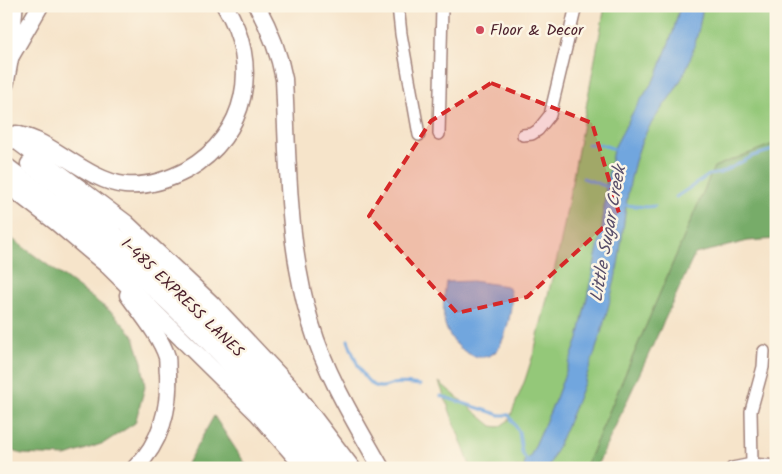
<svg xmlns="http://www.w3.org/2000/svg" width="782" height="474" font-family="Kalam,sans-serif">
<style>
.green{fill:#94c879;stroke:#6f7452}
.forest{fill:#77ac69;stroke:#60664a}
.water{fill:#71a6de;stroke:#5e6284}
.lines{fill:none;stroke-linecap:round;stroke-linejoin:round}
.stream{stroke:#71a6de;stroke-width:3}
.minor-casing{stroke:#a0827a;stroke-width:14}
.major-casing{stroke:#a0827a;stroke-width:18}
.highway-casing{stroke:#a0827a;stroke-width:19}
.minor{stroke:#fff;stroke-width:11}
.major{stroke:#fff;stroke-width:15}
.highway{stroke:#fff;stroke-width:16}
.marked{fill:#d62828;fill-opacity:0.2;stroke:#d62828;stroke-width:4;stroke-dasharray:10 6;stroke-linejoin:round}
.poi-dot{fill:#d1495b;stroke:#fcf5e5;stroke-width:2}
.labels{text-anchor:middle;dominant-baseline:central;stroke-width:5;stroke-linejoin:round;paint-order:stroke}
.poi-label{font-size:16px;fill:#4a1f2b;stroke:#fcf5e5;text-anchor:start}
.street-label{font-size:16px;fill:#4a1f2b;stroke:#fcf5e5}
.water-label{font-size:18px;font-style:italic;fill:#584e6a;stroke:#fcf5e5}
</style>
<rect width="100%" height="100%" fill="#fcf5e5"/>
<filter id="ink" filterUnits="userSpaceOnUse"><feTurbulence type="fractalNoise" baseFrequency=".02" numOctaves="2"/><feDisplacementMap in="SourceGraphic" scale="10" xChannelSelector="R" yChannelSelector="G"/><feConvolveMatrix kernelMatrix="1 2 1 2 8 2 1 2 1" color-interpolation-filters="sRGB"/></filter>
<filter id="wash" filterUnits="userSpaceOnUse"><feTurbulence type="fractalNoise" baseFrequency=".0096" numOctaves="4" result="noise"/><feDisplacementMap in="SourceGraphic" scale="20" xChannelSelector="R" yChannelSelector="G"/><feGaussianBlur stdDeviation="1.12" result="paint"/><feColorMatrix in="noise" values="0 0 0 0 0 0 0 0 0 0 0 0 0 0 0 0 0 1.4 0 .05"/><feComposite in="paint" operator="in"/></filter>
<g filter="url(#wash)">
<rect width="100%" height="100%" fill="#f6e4ca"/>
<path class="green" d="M605 6H776V143L714 167 585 468H471L439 382 492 426 499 427 509 420 525 380 534 352 560 246Z"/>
<g class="forest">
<path d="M776 143V239L748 241 695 254 596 468H585L714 167Z"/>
<path d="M11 238 114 314 133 335 142 362 145 387 135 423 104 443 66 456 22 454 6 449V254Z"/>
<path d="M214 416 248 468H182L185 467Z"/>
</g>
<g class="water">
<path d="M680 6H703C699 32 692 62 678 85 666 105 648 123 640 146 624 189 625 235 615 279 601 344 576 408 548 468H524L525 460 530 457 556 398 578 339 602 229 606 186 613 150 633 112 657 75 673 32Z"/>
<path d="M472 281 507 286C518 295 505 346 494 353 474 367 449 342 445 324 442 310 444 296 446 282Z"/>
</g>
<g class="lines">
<g class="stream">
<path d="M588 144 603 145 617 150"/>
<path d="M583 178 608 187"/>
<path d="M676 197 709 175 721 173 753 156 776 149"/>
<path d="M624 205 647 207 655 206"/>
<path d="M348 340C353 354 364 389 382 387 386 387 390 385 393 384 402 382 412 384 420 385"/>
<path d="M441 396 500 415H509L519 432 522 453 531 468"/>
</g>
</g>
</g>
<g filter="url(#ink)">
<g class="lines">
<g class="minor-casing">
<g id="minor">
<path d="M398 6 401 34 419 135"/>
<path d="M439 134 442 6"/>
<path d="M523 135 532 134 538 130 550 115 576 6"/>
<path d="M752 464 751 411 763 367 764 351"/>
<path d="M732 468 752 464 776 466"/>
</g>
</g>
<g class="major-casing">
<path id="major" d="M6 84 11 56 15 6"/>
</g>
<g class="highway-casing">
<g id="highway">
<path d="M257 6C270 30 279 52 284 79 288 160 287 246 311 324 326 375 355 422 381 468"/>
<path d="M11 56 40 6"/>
<path d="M6 133 126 223 211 303 292 389 352 468"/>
<path d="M16 134C23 136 31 138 37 141 64 154 95 182 125 185 147 187 168 180 187 170 248 135 261 64 225 6"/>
<path d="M29 164C121 234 207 315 284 402 301 421 317 441 333 460"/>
<path d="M6 166C126 255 226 352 321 468"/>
<path d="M6 184 57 223 108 266 258 414 305 468"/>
<path d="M128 295C140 312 161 337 167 357 168 362 167 368 168 373 170 408 161 443 135 468"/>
</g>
</g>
<use href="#minor" class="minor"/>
<use href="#major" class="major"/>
<use href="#highway" class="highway"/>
</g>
</g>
<path class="marked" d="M491 83 592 123 619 213 527 297 457 313 369 216 431 121Z"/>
<circle class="poi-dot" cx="480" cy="30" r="5"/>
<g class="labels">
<g class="poi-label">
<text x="490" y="30">Floor &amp; Decor</text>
</g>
<g class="street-label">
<text transform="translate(182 298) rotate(44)">I-485 EXPRESS LANES</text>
</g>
<g class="water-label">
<text transform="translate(609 234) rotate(-80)">Little Sugar Creek</text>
</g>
</g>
<rect width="782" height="474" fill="none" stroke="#fcf5e5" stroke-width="25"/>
</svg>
